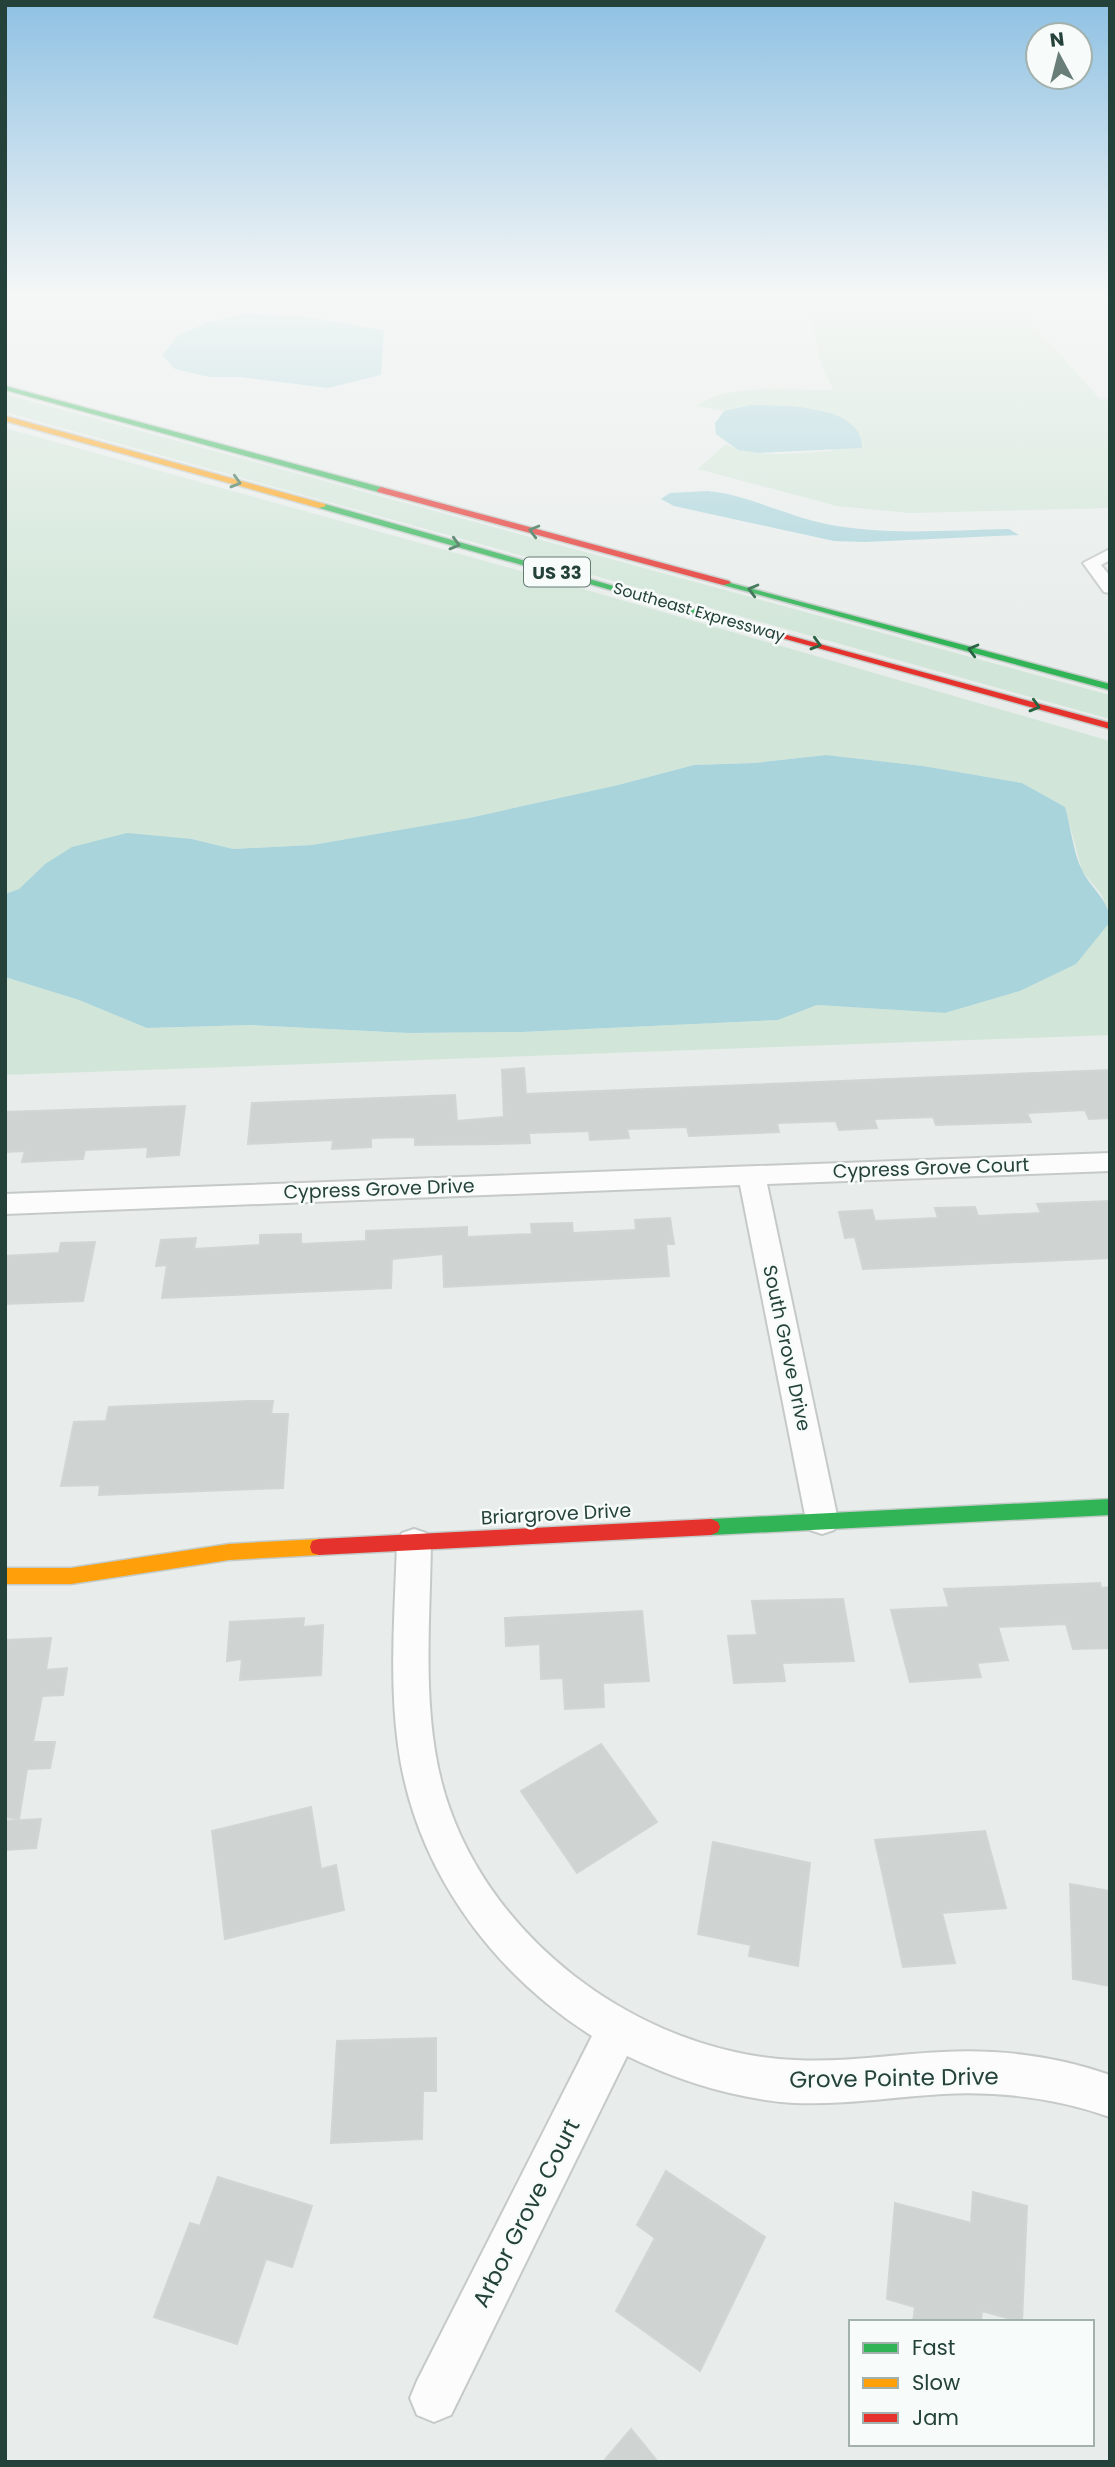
<svg xmlns="http://www.w3.org/2000/svg" width="1115" height="2467" font-family="Poppins,sans-serif">
<style>
.green{fill:#d1e6d8}
.water{fill:#a9d4db}
.building{fill:#cfd4d2;stroke:#d1d6d4;stroke-width:2}
.lines{fill:none;stroke-linecap:round;stroke-linejoin:round}
.street-casing{stroke:#c5cac8;stroke-width:4}
.fast-casing{stroke:#c3cbc8;stroke-width:3}
.slow-casing{stroke:#c3cbc8;stroke-width:3}
.jam-casing{stroke:#c3cbc8;stroke-width:3}
.street{fill:#fcfcfc;fill-rule:evenodd}
.fast{fill:#30b455;fill-rule:evenodd}
.slow{fill:#ff9f0a;fill-rule:evenodd}
.jam{fill:#e5322d;fill-rule:evenodd}
.oneway{stroke:#286442}
.labels{text-anchor:middle;dominant-baseline:central;stroke-width:5;stroke-linejoin:round;paint-order:stroke}
.far-street-label{font-size:16px;fill:#24423a;stroke:#f7fbf9}
.shield{fill:#f7fbf9;stroke:#637a73;stroke-width:2}
.shield-label{font-size:18px;font-weight:bold;fill:#24423a}
.street-label{font-size:19px;fill:#24423a;stroke:#f7fbf9}
.near-street-label{font-size:23px;fill:#24423a;stroke:#f7fbf9}
</style>
<rect width="100%" height="100%" fill="#e8edeb"/>
<g class="green">
<path d="M1021 311 1100 399H1110V508L910 513 837 506 698 469 726 444C757 460 798 452 832 451L830 412 793 407 750 405 724 411 697 406C729 382 794 391 833 390L820 361 811 314Z"/>
<path d="M5 394 1110 695V719L5 412Z"/>
<path d="M5 428 514 569 1110 741V914L1101 894 1082 871 1065 807 1022 783 923 766 826 755 754 763 694 765 618 785 469 818 312 845 233 849 192 839 45 864 19 889 5 894Z"/>
<path d="M1110 922V1035L5 1075V977L79 1000 148 1028 251 1025 408 1033 522 1032 778 1020 817 1005 945 1013 1020 991 1075 964Z"/>
</g>
<g class="water">
<path d="M246 314 307 317 384 330 381 375 328 388 240 377H209L175 369 162 355 179 335 209 322Z"/>
<path d="M750 405C781 406 863 403 862 448L759 453 738 450 716 434 715 423 724 411Z"/>
<path d="M708 491C749 495 786 516 826 524 885 536 949 530 1009 529L1019 535 865 542 834 541 674 506 661 499 670 493Z"/>
<path d="M826 755 923 766 1022 783 1065 807C1071 827 1073 852 1082 870 1091 889 1110 900 1110 922L1076 964 1020 991 945 1013 817 1005 778 1020 522 1032 408 1033 251 1025 147 1028 79 1000 5 977V894L19 889 45 864 72 847 127 833 192 839 233 849 312 845 469 818 618 785 694 765 754 763Z"/>
</g>
<g class="building">
<path d="M524 1068 526 1094 1110 1070V1118L1089 1119 1085 1110 1027 1113 1031 1122 936 1125 933 1117 874 1119 877 1128 839 1130 836 1121 777 1123 779 1132 689 1136 687 1127 627 1129 629 1138 590 1140 589 1131 529 1133 530 1143 497 1144 415 1145V1137L371 1138V1147L332 1149 333 1140 248 1144 252 1103 455 1095 457 1121 504 1117 502 1070Z"/>
<path d="M185 1106 179 1155 147 1157 148 1147 85 1150 83 1159 22 1162 25 1151 5 1152V1112Z"/>
<path d="M1110 1201V1258L863 1269 855 1237 845 1238 839 1212 872 1210 875 1221 938 1218 935 1208 975 1207 978 1216 1041 1213 1037 1204Z"/>
<path d="M670 1218 674 1244H666L669 1276 444 1287 443 1254 392 1259 391 1288 162 1298 167 1265 156 1266 161 1240 196 1238 194 1249 260 1245V1235L301 1234V1244L366 1241V1231L467 1227V1237L532 1234 531 1224 572 1223 573 1233 636 1230 635 1220Z"/>
<path d="M95 1242 83 1301 5 1304V1256L59 1253 61 1243Z"/>
<path d="M249 1401H273L271 1414H288L283 1488 99 1495 100 1485 61 1486 74 1422 106 1421 109 1407Z"/>
<path d="M1100 1583 1101 1588 1110 1587V1648L1073 1649 1066 1624 998 1627 1008 1660 977 1663 981 1677 910 1682 891 1610 949 1607 944 1589Z"/>
<path d="M843 1599 854 1661 782 1663 785 1681 734 1683 728 1636 757 1635 752 1601Z"/>
<path d="M642 1611 649 1681 603 1683 604 1707 565 1709 563 1678 541 1679 540 1644 506 1646 505 1618Z"/>
<path d="M304 1618 303 1627 323 1625 321 1675 240 1680 242 1659 227 1661 230 1622Z"/>
<path d="M51 1638 46 1670 67 1668 63 1695 42 1696 33 1742H55L50 1768 27 1769 19 1819 5 1817V1640Z"/>
<path d="M601 1744 657 1822 577 1873 521 1791Z"/>
<path d="M311 1807 321 1869 336 1865 344 1910 225 1939 212 1831Z"/>
<path d="M41 1819 36 1848 5 1850V1821Z"/>
<path d="M985 1831 1006 1908 942 1913 955 1963 903 1967 875 1840Z"/>
<path d="M713 1842 810 1863 798 1966 749 1956 751 1945 698 1934Z"/>
<path d="M1070 1884 1110 1891V1986L1073 1979Z"/>
<path d="M436 2038V2091H423L422 2139 331 2143 337 2041Z"/>
<path d="M666 2171 765 2237 700 2371 616 2311 655 2238 637 2225Z"/>
<path d="M218 2177 312 2206 292 2267 266 2259 237 2344 154 2317 190 2223 200 2226Z"/>
<path d="M973 2192 1027 2206 1022 2322 982 2311 981 2322H913L915 2307 887 2299 895 2203 971 2223Z"/>
<path d="M631 2429 658 2462H603Z"/>
</g>
<g class="lines">
<g class="street-casing">
<g id="street">
<path d="M1110 549V560L1101 565 1110 576V593L1104 592 1083 563Z"/>
<path d="M1110 1153V1171L767 1184 838 1520 834 1530 822 1534 810 1530 806 1520 740 1185 5 1214V1194Z"/>
<path d="M414 1529 426 1533 431 1543C430 1621 422 1704 441 1780 480 1935 638 2053 795 2060 845 2063 894 2054 943 2052 999 2049 1056 2056 1110 2075V2117C1056 2098 999 2091 943 2094 893 2097 844 2105 794 2103 736 2099 679 2081 627 2056L451 2415 434 2422 417 2415 410 2398 417 2381 592 2036C490 1971 414 1867 398 1745 389 1678 395 1610 397 1543L402 1533Z"/>
</g>
</g>
<g class="fast-casing">
<g id="fast">
<path d="M5 386 384 488 385 490 378 492 5 390Z"/>
<path d="M319 504H325L755 626 746 628 319 508Z"/>
<path d="M723 581 1110 684V690L723 585Z"/>
<path d="M1110 1499V1515L711 1535 704 1532 702 1527 704 1522 711 1519Z"/>
</g>
</g>
<g class="slow-casing">
<g id="slow">
<path d="M5 416 325 504 326 506 319 508 5 421Z"/>
<path d="M319 1539 326 1541 328 1547 326 1553 319 1555 229 1560 71 1584H5V1568H71L229 1544Z"/>
</g>
</g>
<g class="jam-casing">
<g id="jam">
<path d="M381 487 729 581 731 583 723 585 378 492 377 490Z"/>
<path d="M746 624 1110 723V729L746 628Z"/>
<path d="M711 1519 718 1522 720 1527 718 1532 711 1535 319 1555 312 1553 310 1547 312 1541 319 1539Z"/>
</g>
</g>
<use href="#street" class="street"/>
<use href="#fast" class="fast"/>
<use href="#slow" class="slow"/>
<use href="#jam" class="jam"/>
</g>
<defs><path id="oneway-chevron" d="M-2-3.5L2.5 0L-2 3.5" fill="none" stroke-width="1.6" stroke-linecap="round" stroke-linejoin="round" transform="scale(1.75)"/></defs>
<g class="oneway">
<use href="#oneway-chevron" transform="translate(236 482) rotate(16)"/>
<use href="#oneway-chevron" transform="translate(534 531) rotate(-165)"/>
<use href="#oneway-chevron" transform="translate(455 544) rotate(16)"/>
<use href="#oneway-chevron" transform="translate(753 590) rotate(-165)"/>
<use href="#oneway-chevron" transform="translate(816 644) rotate(16)"/>
<use href="#oneway-chevron" transform="translate(973 650) rotate(-165)"/>
<use href="#oneway-chevron" transform="translate(1035 706) rotate(16)"/>
</g>
<linearGradient id="sky" x2="0" y2="1"><stop stop-color="#8fc1e3"/><stop offset="0.46" stop-color="#f5f7f6"/><stop offset="1" stop-color="#f5f7f6" stop-opacity="0"/></linearGradient>
<rect width="1115" height="639" fill="url(#sky)"/>
<g class="labels">
<g class="far-street-label">
<text transform="translate(699 612) rotate(16)">Southeast Expressway</text>
</g>
<rect class="shield" x="524" y="557.5" width="66" height="29" rx="5"/>
<g class="shield-label">
<text x="557" y="572">US 33</text>
</g>
<g class="street-label">
<text transform="translate(931 1168) rotate(-2)">Cypress Grove Court</text>
<text transform="translate(379 1189) rotate(-2)">Cypress Grove Drive</text>
<text transform="translate(787 1348) rotate(78)">South Grove Drive</text>
<text transform="translate(556 1514) rotate(-3)">Briargrove Drive</text>
</g>
<g class="near-street-label">
<text transform="translate(894 2078) rotate(-1)">Grove Pointe Drive</text>
<text transform="translate(526 2213) rotate(-63)">Arbor Grove Court</text>
</g>
</g>
<rect width="1115" height="2467" fill="none" stroke="#24423a" stroke-width="14"/>
<rect x="849" y="2320" width="245" height="126" fill="#f7fbf9" stroke="#a3b1ad" stroke-width="2"/>
<rect x="863" y="2343" width="35" height="10" fill="#30b455" stroke="#a3b1ad" stroke-width="2"/>
<text x="912" y="2355" font-size="21" fill="#24423a">Fast</text>
<rect x="863" y="2378" width="35" height="10" fill="#ff9f0a" stroke="#a3b1ad" stroke-width="2"/>
<text x="912" y="2390" font-size="21" fill="#24423a">Slow</text>
<rect x="863" y="2413" width="35" height="10" fill="#e5322d" stroke="#a3b1ad" stroke-width="2"/>
<text x="912" y="2425" font-size="21" fill="#24423a">Jam</text>
<g transform="translate(1059 56) rotate(353)"><circle r="33" fill="#f7fbf9" stroke="#a3b1ad" stroke-width="2"/>
<path d="M0-5L12 26L0 18L-12 26Z" fill="#697e78"/>
<text y="-10" font-size="19" font-weight="bold" text-anchor="middle" fill="#24423a">N</text>
</g>
</svg>
